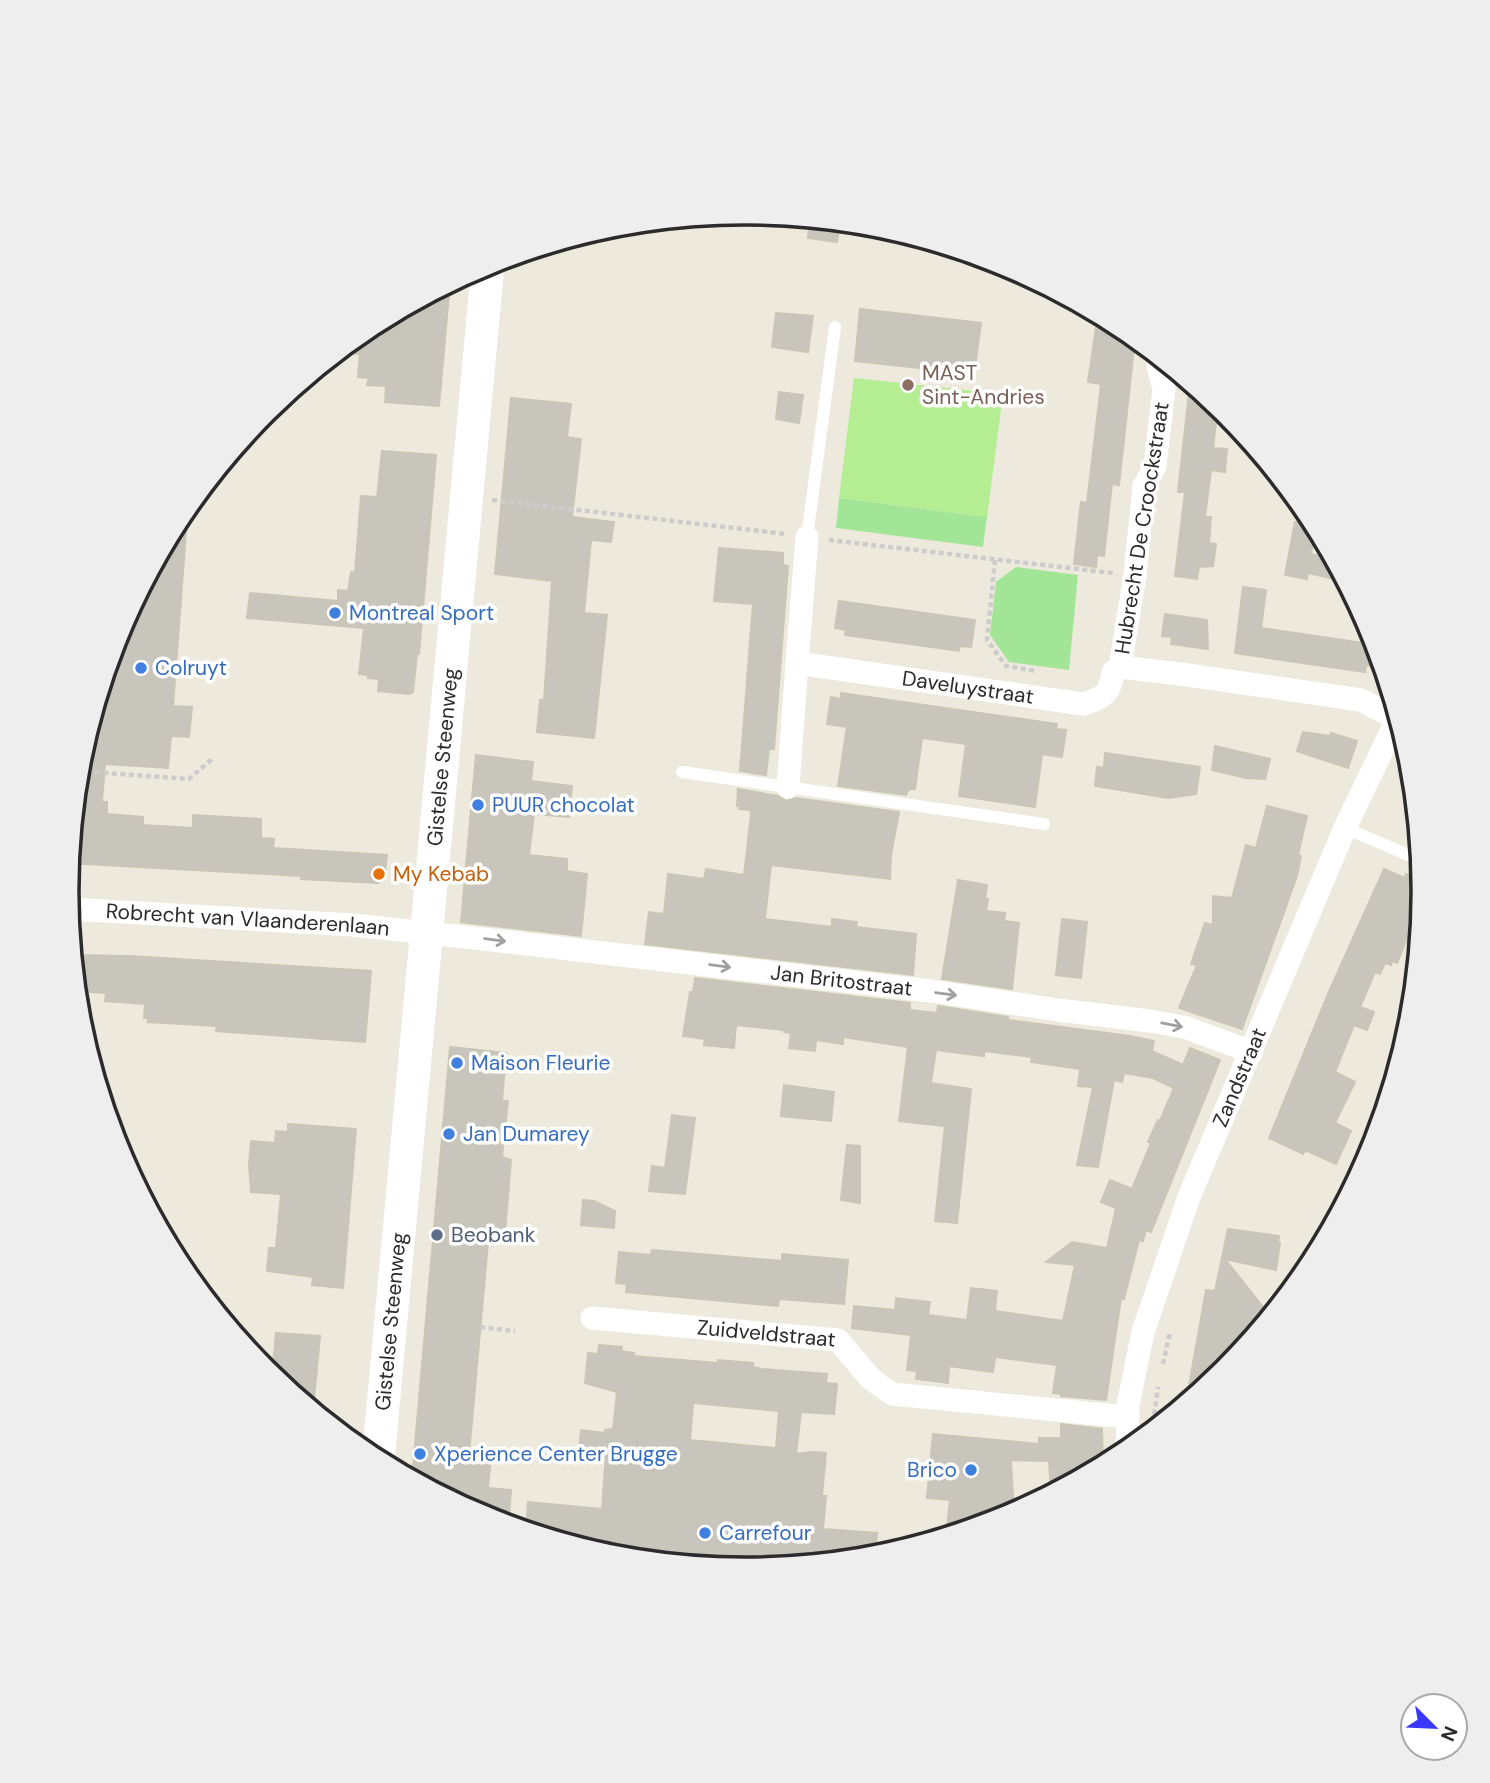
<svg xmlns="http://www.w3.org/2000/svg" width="1490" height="1783" font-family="'DM Sans',sans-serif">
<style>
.grass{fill:#a2e597}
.pitch{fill:#b4ed92}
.building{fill:#c8c6bc;stroke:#c9c6b6;stroke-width:2;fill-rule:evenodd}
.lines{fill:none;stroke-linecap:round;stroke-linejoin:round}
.path{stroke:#ccc;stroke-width:4.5;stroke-dasharray:5 3.5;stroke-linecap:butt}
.lane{stroke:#fff;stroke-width:12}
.street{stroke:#fff;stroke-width:23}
.secondary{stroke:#fff;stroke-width:33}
.oneway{stroke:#a0a0a0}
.education-dot{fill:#8d6e63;stroke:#fff;stroke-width:2.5}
.shop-dot{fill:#3f7fe0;stroke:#fff;stroke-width:2.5}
.food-dot{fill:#e8710a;stroke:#fff;stroke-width:2.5}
.service-dot{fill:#5c6f8a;stroke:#fff;stroke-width:2.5}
.labels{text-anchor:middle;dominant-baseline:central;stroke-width:7;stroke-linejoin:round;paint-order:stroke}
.education-label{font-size:21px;fill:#785e54;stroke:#fff;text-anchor:start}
.street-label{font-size:21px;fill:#2b2b2b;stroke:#fff}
.shop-label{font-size:21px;fill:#366cbe;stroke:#fff;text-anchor:start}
.food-label{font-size:21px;fill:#c56008;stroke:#fff;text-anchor:start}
.service-label{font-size:21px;fill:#4e5e75;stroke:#fff;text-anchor:start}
.rim{fill:none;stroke:#2b2b2b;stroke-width:3.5}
</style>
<rect width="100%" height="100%" fill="#ede9dc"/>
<g class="grass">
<path d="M839 498 987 517 983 547 836 528Z"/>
<path d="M1016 567 1078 575 1069 670 1009 662 990 635 996 582Z"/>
</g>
<path class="pitch" d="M854 378 1003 394 987 517 839 498Z"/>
<g class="building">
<path d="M810 219 840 222 837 242 808 238Z"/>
<path d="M450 283 439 406 385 402 386 386 367 385 369 378 358 377 360 354 338 352 368 327Z"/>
<path d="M860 309 981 323 974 374 855 361Z"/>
<path d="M776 313 813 316 808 352 772 347Z"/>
<path d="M1098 314 1122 328 1135 338 1119 485 1112 484 1104 556 1097 555 1096 567 1074 564 1081 502 1087 503 1101 384 1088 382Z"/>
<path d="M1190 384 1218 406 1213 448 1227 449 1225 472 1211 470 1205 517H1211L1209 543 1216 544 1213 566 1199 567 1197 579 1175 576 1185 492H1178Z"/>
<path d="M779 392 803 395 799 423 776 419Z"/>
<path d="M511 398 571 404 567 437 581 439 572 517 614 522 611 542 591 540 589 561 584 613 607 615 594 738 537 732 540 700H544L552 581 495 574Z"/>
<path d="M382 451 436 455 419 654H417L413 692 410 694 378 691 379 679 368 678V675L359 674 364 628 247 618 250 593 338 601V590L348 591 351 572 355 573 361 496 377 497Z"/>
<path d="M188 505 173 706 192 707 189 737 171 736 168 768 105 764 102 802H107V814L143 817V825L193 828V815L261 819V838L274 839 273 848 387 855 385 874 382 875 378 883 301 879V876L69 863 73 830H78L79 801H82L86 763H79L80 759 118 631 181 514Z"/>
<path d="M1295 522 1315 526 1311 554 1333 559 1344 581 1308 573 1307 579 1285 575Z"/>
<path d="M719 548 783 553V565L788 566 774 749H769L766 775 740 771 753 604 714 601Z"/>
<path d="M1243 587 1266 590 1261 628 1376 645 1379 656 1377 667 1366 665 1365 672 1235 653Z"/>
<path d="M839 601 975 620 971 647 960 646 959 651 845 635 846 630 835 628Z"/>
<path d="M1165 614 1207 620 1208 649 1171 644 1172 637 1162 636Z"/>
<path d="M841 693 1057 724 1056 729 1066 730 1062 757 1042 754 1035 807 959 796 966 744 922 738 915 789H909L906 795 838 786 847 727 827 724 831 697 841 699Z"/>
<path d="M1303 732 1330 736 1331 733 1357 741 1348 768 1297 751Z"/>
<path d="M1215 746 1270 759 1265 779 1246 778 1212 770Z"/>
<path d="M1105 753 1200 767 1196 794 1168 798 1095 786 1097 767 1104 768Z"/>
<path d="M476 755 533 762 531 781 572 786 569 817 534 814 529 855 567 859V871L587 874 581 936 461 922Z"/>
<path d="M738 789 778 796 786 801 796 798 899 812 891 855 890 879 771 865 765 919 832 927V919L857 922 856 927 916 934 913 975 645 944 649 912 664 914 668 874 704 879 706 869 744 875 751 814 750 810 739 809 740 807 737 806Z"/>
<path d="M1267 806 1307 816 1298 855 1301 856 1297 876 1242 1029 1179 1008 1197 965 1191 964 1205 923 1213 925V896L1232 898 1246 845 1256 848Z"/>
<path d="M1384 869 1405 878 1406 874 1423 881 1421 919H1415L1397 963 1392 961 1391 965 1385 963 1380 974 1375 972 1360 1007 1374 1012 1367 1030 1354 1025 1335 1072 1355 1082 1335 1123 1351 1131 1336 1164 1305 1150 1303 1154 1269 1138 1328 994Z"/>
<path d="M958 880 987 885 985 899H988L986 911 1005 913 1004 921 1019 923 1012 989 942 979Z"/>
<path d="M1062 919 1087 922 1081 978 1056 975Z"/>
<path d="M73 955 129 956 371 971 365 1042 216 1031 217 1026 148 1022V1018H144L145 1004 105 1001 106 993 76 991Z"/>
<path d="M695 978 910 1003V1010L937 1013 938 1006 1008 1017V1020L1130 1036 1154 1041 1152 1051 1183 1065 1190 1048 1220 1060 1151 1232 1146 1230 1143 1241 1139 1240 1124 1299 1121 1298 1106 1400 1061 1396V1394L1053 1393 1057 1365 995 1357 993 1372 949 1366 948 1383 916 1379 917 1371 907 1370 911 1335 852 1328 854 1306 895 1310 896 1298 930 1302 928 1315 967 1320 971 1288 997 1291 995 1311 1063 1321 1075 1265 1046 1262 1072 1242 1107 1248 1116 1208 1101 1202 1110 1180 1132 1189 1151 1143 1148 1142 1158 1120 1160 1121 1174 1088 1153 1078 1124 1073 1122 1082 1114 1080 1098 1167 1077 1165 1093 1087 1078 1086 1080 1069 1031 1062 1032 1057 984 1051V1056L936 1050 931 1083 971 1089 957 1223 935 1221 945 1126 899 1121 908 1047 843 1037V1044L816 1040 815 1051 789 1048 791 1033 784 1032V1030L736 1025 734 1048 704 1045 705 1039 683 1036 690 992H693Z"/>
<path d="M450 1047 506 1053 502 1101H508L502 1157 511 1160 505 1232 489 1231 469 1455 491 1457 488 1488 511 1490 509 1517 477 1514 412 1479Z"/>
<path d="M784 1085 834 1092 831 1121 781 1116Z"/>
<path d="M672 1115 695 1118 685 1194 649 1191 652 1166 665 1168Z"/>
<path d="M288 1124 356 1129 343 1288 312 1285 313 1277 267 1271 269 1248H276L281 1194 251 1192 249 1165 251 1141 275 1143 276 1131 288 1132Z"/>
<path d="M847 1145 860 1146V1203L841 1200Z"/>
<path d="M583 1200 594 1201 615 1211 614 1228 581 1225Z"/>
<path d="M1228 1229 1279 1236 1278 1242 1280 1243 1276 1270 1225 1259 1270 1316 1245 1346 1231 1344 1227 1369 1186 1403 1206 1290 1215 1291Z"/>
<path d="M652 1250 782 1261V1254L848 1260 844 1304 779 1299 778 1306 626 1292 627 1284 616 1283 619 1252 651 1255Z"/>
<path d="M276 1333 320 1336 313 1410 272 1377Z"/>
<path d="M599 1345 622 1347 621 1351 634 1353 633 1356 718 1363V1360L753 1363V1367L762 1369 827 1374 826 1383 837 1384 834 1414 801 1412 796 1454 813 1452 826 1453 822 1496H826L823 1529 877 1533 875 1557 745 1570 612 1557 526 1531 528 1502 602 1509 606 1453 579 1451 581 1430 605 1433V1430L613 1429 617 1392 585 1383 588 1353 598 1354ZM693 1403 779 1411 776 1448 690 1440Z"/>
<path d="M1061 1424 1102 1429 1103 1466 1051 1494 1049 1461 1011 1460 1013 1499 1037 1501 1004 1518 946 1536 950 1500 927 1498 933 1434 1039 1444V1438H1061Z"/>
</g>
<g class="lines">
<g class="path">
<path d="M492 500 786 534"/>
<path d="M829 540 1113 573"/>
<path d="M995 560 987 640 1006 666 1036 671"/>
<path d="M78 771 189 779 213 758"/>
<path d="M480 1327 515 1331"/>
<path d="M1163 1364 1170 1332"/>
<path d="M1153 1423 1158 1387"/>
</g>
<g class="lane">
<path d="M807 537 835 327"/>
<path d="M682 772 1044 824"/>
<path d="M1345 828 1420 860"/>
</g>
<g class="street">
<path d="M1159 358 1158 366 1164 389 1155 466 1144 486 1135 575 1120 667 1180 674 1361 700 1397 719"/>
<path id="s1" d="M807 537 797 663 1083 704C1104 697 1110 695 1113 672L1120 667"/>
<path d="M788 787 797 663"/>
<path id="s2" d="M68 909 353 925 474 938 931 991 1058 1010 1150 1021 1184 1027 1252 1052"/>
<path id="s3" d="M592 1318 838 1340 871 1379 892 1394 1128 1417"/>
<path id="s4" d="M1127 1452 1128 1405 1143 1332 1189 1197 1345 828 1398 717"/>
</g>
<path class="secondary" id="s5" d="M378 1461 488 264"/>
</g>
<defs><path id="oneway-shaft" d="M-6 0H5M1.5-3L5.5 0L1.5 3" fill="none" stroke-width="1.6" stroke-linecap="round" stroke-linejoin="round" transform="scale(1.75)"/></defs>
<g class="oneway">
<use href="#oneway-shaft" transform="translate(495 940) rotate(7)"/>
<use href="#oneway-shaft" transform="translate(720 966) rotate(7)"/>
<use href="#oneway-shaft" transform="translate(946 994) rotate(8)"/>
<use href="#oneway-shaft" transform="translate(1172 1025) rotate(11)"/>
</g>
<circle class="education-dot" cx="908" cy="385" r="7"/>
<g class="shop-dot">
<circle cx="335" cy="613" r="7"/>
<circle cx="141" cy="668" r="7"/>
<circle cx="478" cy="805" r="7"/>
<circle cx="457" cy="1063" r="7"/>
<circle cx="449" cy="1134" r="7"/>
<circle cx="420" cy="1454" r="7"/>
<circle cx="971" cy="1470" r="7"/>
<circle cx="705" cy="1533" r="7"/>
</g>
<circle class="food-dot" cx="379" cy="874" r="7"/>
<circle class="service-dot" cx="437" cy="1235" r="7"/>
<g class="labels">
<g class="education-label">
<text x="922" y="373">MAST<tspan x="922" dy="24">Sint-Andries</tspan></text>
</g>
<g class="street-label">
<text transform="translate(1142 528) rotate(-81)">Hubrecht De Croockstraat</text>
<text stroke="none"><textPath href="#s1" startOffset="299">Daveluystraat</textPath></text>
<text stroke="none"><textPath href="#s5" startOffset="707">Gistelse Steenweg</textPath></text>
<text stroke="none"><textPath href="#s2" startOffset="180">Robrecht van Vlaanderenlaan</textPath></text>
<text stroke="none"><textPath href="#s2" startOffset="777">Jan Britostraat</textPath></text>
<text stroke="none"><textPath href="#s4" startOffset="394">Zandstraat</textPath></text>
<text stroke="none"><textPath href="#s5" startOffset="140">Gistelse Steenweg</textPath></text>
<text stroke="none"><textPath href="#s3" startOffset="175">Zuidveldstraat</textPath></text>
</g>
<g class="shop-label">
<text x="349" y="613">Montreal Sport</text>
<text x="155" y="668">Colruyt</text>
<text x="492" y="805">PUUR chocolat</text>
<text x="471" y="1063">Maison Fleurie</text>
<text x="463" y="1134">Jan Dumarey</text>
<text x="434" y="1454">Xperience Center Brugge</text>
<text x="957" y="1470" text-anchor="end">Brico</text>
<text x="719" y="1533">Carrefour</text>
</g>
<g class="food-label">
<text x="393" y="874">My Kebab</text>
</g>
<g class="service-label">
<text x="451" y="1235">Beobank</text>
</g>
</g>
<path d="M0 0H1490V1783H0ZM79 891a666 666 0 1 1 1332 0a666 666 0 1 1-1332 0Z" fill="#eee" fill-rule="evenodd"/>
<path class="rim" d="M79 891a666 666 0 1 1 1332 0a666 666 0 1 1-1332 0Z"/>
<g transform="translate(1434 1727) rotate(114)"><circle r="33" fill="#ffffff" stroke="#aaaaaa" stroke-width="2"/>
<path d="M0-5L12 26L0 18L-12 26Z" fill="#3a37ff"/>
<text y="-10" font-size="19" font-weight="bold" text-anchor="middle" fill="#2b2b2b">N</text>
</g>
</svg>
